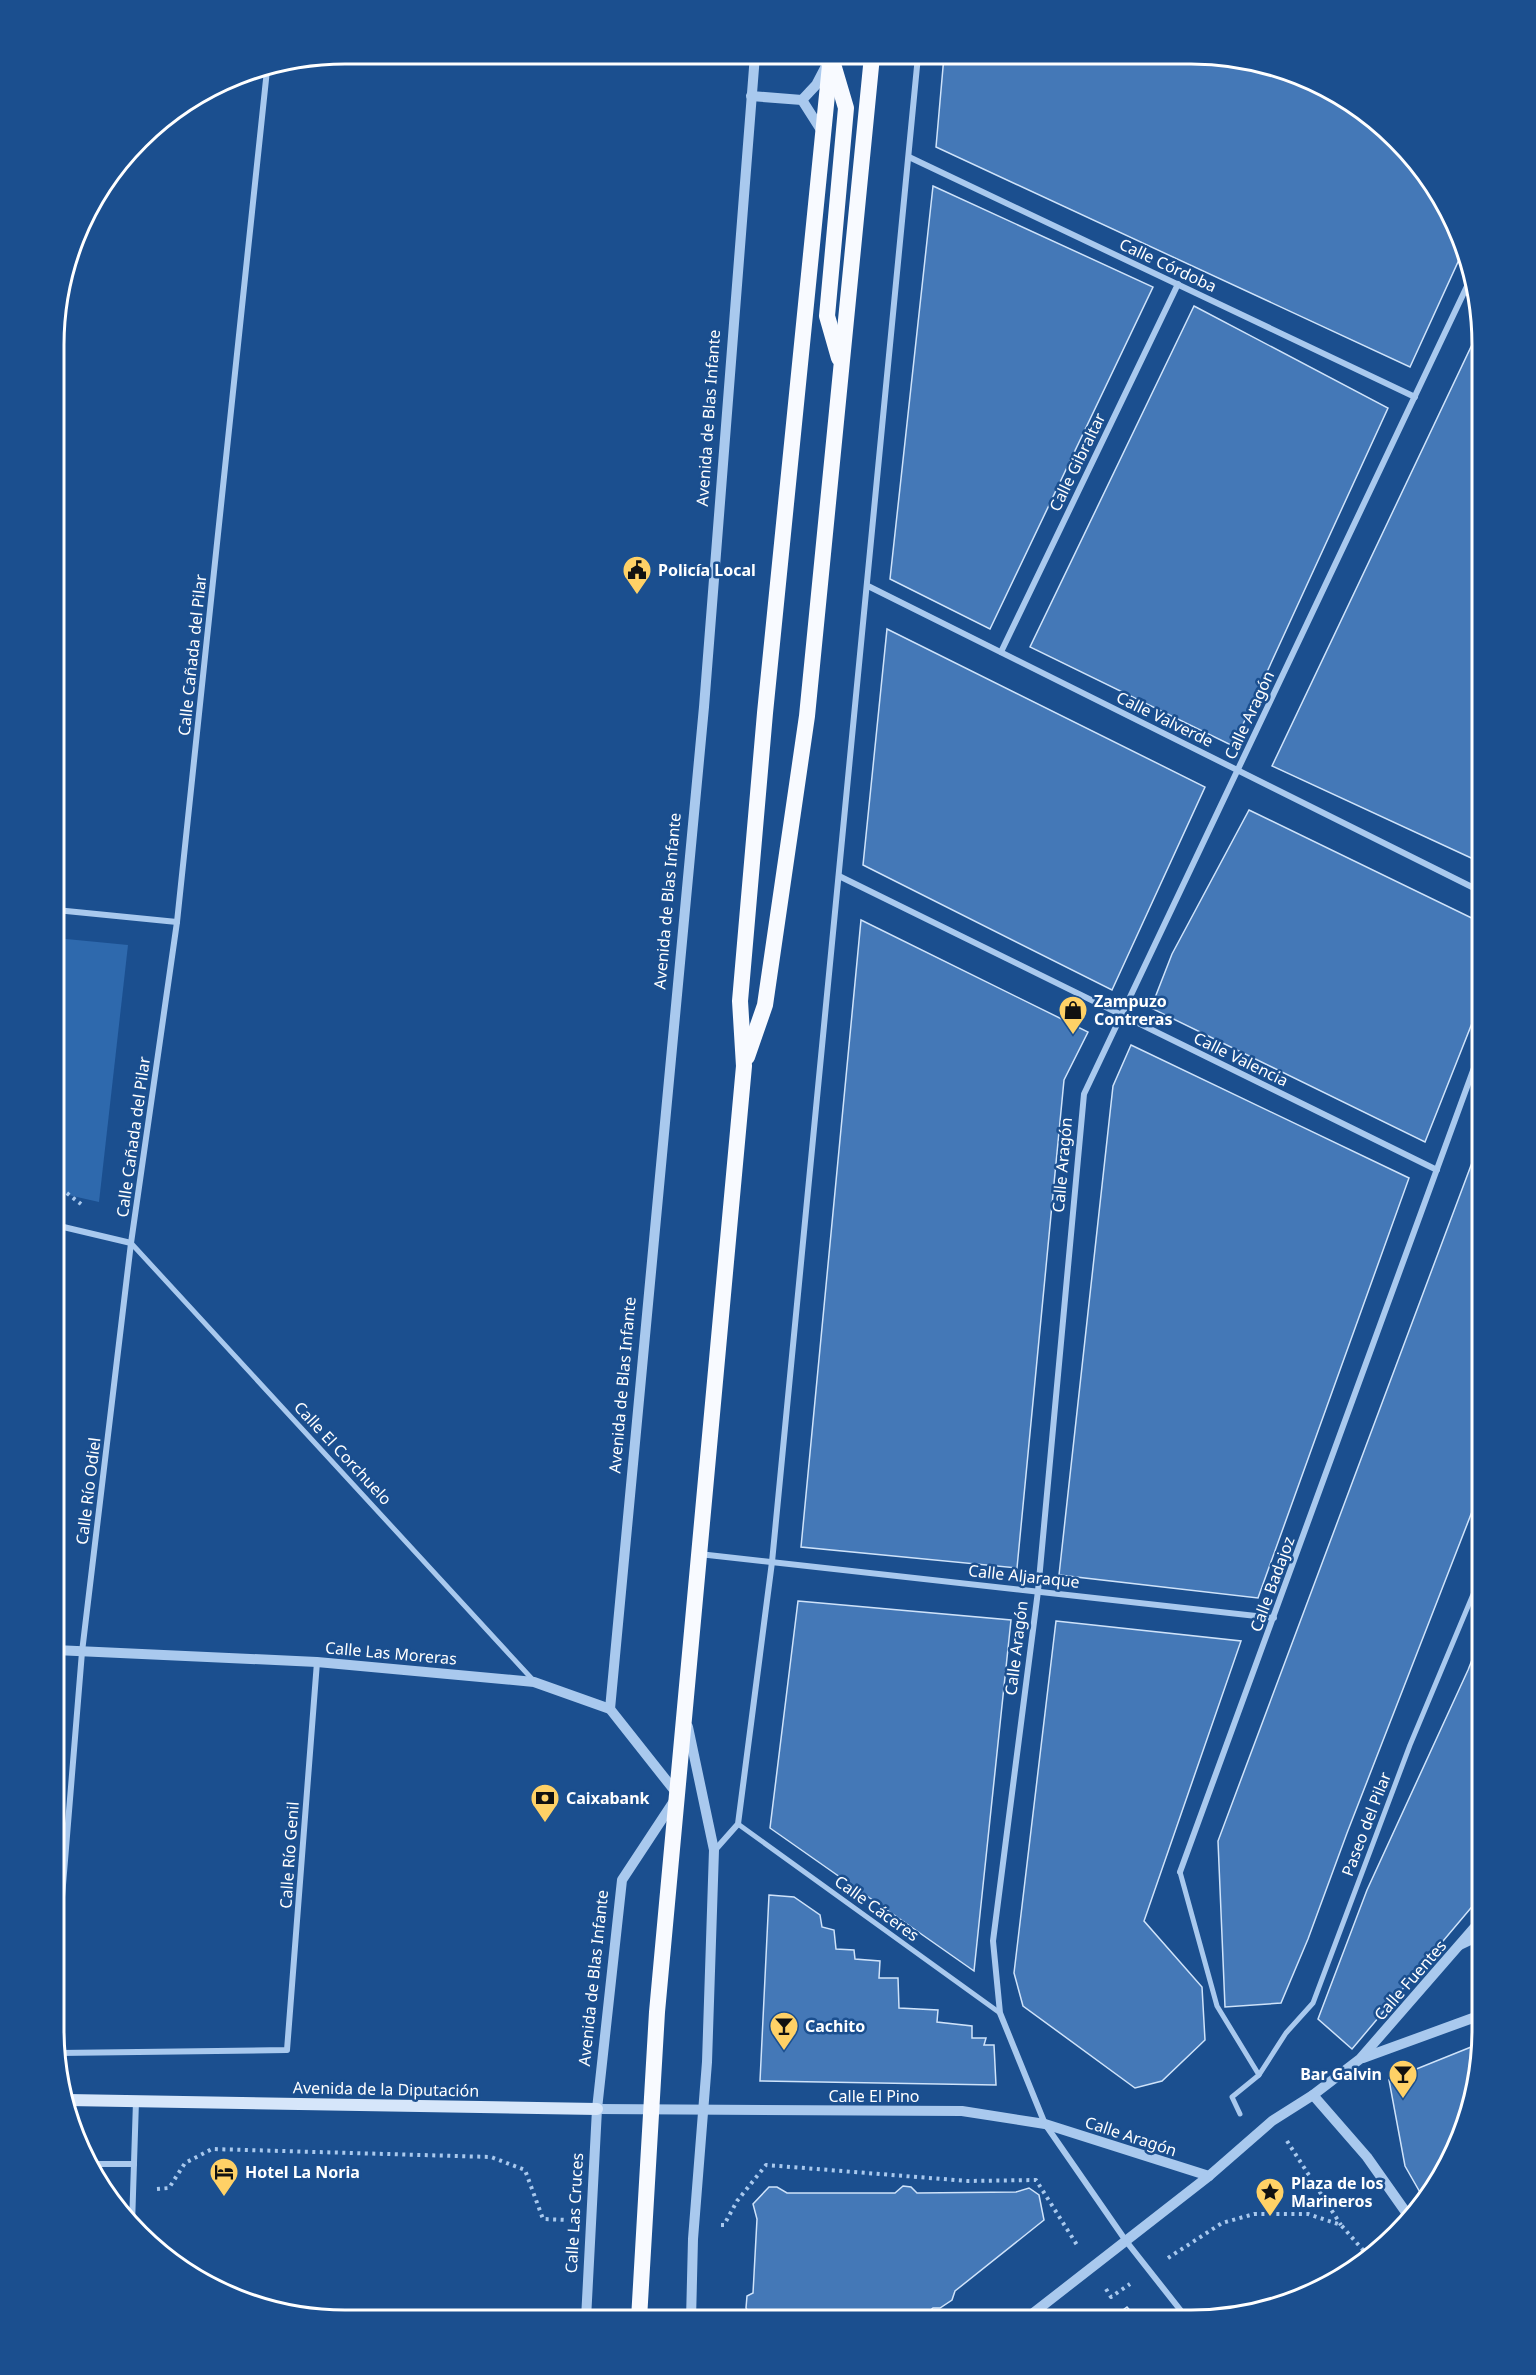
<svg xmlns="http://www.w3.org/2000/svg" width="1536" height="2375" font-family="'Noto Sans',sans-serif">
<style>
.green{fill:#2e69ad}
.building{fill:#4478b7;stroke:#cfe3fa;stroke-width:1.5}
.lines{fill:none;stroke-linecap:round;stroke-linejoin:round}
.path{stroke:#a9c9ee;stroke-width:4;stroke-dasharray:3 4.5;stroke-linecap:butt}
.pedestrian{stroke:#a9c9ee;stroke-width:5}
.minor{stroke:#a9c9ee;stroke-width:6}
.tertiary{stroke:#a9c9ee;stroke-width:10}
.secondary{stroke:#d6e6fa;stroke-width:12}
.trunk{stroke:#f8faff;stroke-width:16}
.labels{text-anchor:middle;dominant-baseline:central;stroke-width:5;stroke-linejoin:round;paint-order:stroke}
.street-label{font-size:16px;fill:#fff;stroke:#1b4f8f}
.poi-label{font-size:16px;font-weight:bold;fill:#fff;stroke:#1b4f8f;text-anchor:start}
.rim{fill:none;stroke:#fff;stroke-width:3}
</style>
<rect width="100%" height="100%" fill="#1b4f8f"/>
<path class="green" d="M56 938 128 945 99 1202 55 1192Z"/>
<g class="building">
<path d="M944 56 1229 57 1301 76 1368 114 1421 168 1460 234 1463 251 1410 367 936 147Z"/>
<path d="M933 186 1153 287 990 629 890 579Z"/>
<path d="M1194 306 1388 408 1233 746 1030 647Z"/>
<path d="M1479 330 1482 346V863L1272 766Z"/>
<path d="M887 629 1205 787 1112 990 863 865Z"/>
<path d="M1249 810 1482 923V998L1425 1142 1151 1008 1172 954Z"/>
<path d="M861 920 1088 1032 1064 1080 1017 1568 801 1547Z"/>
<path d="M1131 1045 1409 1178 1258 1598 1059 1575 1113 1086Z"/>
<path d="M1482 1136V1486L1347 1833 1308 1939 1281 2003 1225 2007 1218 1841Z"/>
<path d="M798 1601 1011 1620 974 1971 770 1828Z"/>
<path d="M1056 1621 1241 1641 1144 1921 1202 1987 1205 2040 1162 2081 1135 2088 1023 2006 1014 1973Z"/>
<path d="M1482 1635 1481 1896 1352 2049 1318 2019 1367 1890 1468 1670Z"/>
<path d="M769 1895 794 1897 820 1915 822 1927 834 1930 836 1949 854 1950 855 1959 880 1961 879 1978H898L899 2008 938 2010 937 2022 972 2026V2038H986L984 2045H994L996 2085 760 2081Z"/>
<path d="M1481 2043 1466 2123 1425 2201 1405 2166 1389 2080Z"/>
<path d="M903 2186 911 2187 917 2193 1016 2192 1029 2188 1039 2195 1044 2220 955 2291 952 2300 940 2308H933L919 2320H753L746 2308 747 2296 753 2293 757 2219 753 2204 769 2187H777L787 2193H895Z"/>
<path d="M1127 2307 1139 2321H1108Z"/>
</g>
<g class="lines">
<g class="path">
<path d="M55 1184 81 1204"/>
<path d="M1476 1550 1482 1536"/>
<path d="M1287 2141 1341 2225"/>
<path d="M157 2189 169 2188 185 2163 212 2149 491 2157 525 2170 543 2219 567 2220"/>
<path d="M721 2225H724L737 2201 766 2165 968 2181 1036 2180 1077 2245"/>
<path d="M1168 2258 1222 2223 1254 2214H1308L1341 2225 1370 2258"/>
<path d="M1106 2289 1111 2297 1130 2284"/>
</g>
<g class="pedestrian">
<path d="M131 1243 533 1680"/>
<path d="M738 1824 1000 2013"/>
<path d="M1180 1872 1217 2006 1259 2075 1232 2097 1240 2114"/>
<path d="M1259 2075 1286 2033 1313 2003 1410 1745 1482 1573"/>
</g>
<g class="minor">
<path d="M909 157 1415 397"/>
<path d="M868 586 1482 892"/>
<path d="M1001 652 1178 284"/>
<path d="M839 876 1437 1170"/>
<path d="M56 910 177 922"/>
<path d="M55 1225 131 1243"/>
<path d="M699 1554 1274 1618"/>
<path d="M715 1850 738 1824 772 1562 918 56"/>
<path d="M1180 1872 1482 1046"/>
<path d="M1460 1947 1481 1937"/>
<path d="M54 1995 82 1652 131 1243 177 922 267 70"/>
<path d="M59 2053 287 2050 317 1662"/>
<path d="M90 2164H134"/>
<path d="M132 2225 136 2101"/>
<path d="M1189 2321 1126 2241 1045 2124 1000 2013 993 1941 1038 1591 1084 1094 1469 282"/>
</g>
<g class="tertiary">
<path d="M751 96 802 100"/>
<path d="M802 100 816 85 827 64"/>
<path d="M802 100 823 133"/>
<path d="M55 1650 317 1662 534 1682 610 1709 678 1795 622 1880 597 2109 586 2319"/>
<path d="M610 1709 704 707 755 55"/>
<path d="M688 1727 714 1850 707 2062 693 2239 691 2320"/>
<path d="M1363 2058 1481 2015"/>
<path d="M1313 2095 1367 2157 1410 2218"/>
<path d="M597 2109 962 2111 1045 2124 1209 2176"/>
<path d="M1023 2321 1209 2176 1272 2121 1313 2095 1360 2059 1481 1920"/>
</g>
<path class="secondary" d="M68 2100 597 2109"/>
<g class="trunk">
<path d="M833 64 846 108 827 316 839 358"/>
<path d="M747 1057 765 1005 807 716 872 56"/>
<path d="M639 2319 657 2012 744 1066 740 1001 765 713 831 55"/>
</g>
</g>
<defs>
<g id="civic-pin" transform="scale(1.5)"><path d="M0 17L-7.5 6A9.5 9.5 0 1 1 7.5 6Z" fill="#ffd166" stroke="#1b4f8f"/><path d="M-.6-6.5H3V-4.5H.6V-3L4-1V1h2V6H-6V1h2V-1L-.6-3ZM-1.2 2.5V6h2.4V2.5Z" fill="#111"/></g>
<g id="shop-pin" transform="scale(1.5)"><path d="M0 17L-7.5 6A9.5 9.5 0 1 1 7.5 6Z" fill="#ffd166" stroke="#1b4f8f"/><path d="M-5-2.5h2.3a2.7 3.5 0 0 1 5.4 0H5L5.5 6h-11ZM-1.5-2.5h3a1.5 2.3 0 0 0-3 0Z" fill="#111"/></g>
<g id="bank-pin" transform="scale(1.5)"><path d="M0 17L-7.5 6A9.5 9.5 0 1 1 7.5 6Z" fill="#ffd166" stroke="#1b4f8f"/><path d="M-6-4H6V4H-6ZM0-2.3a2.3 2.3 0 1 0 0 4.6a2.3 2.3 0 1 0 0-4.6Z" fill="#111"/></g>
<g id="bar-pin" transform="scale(1.5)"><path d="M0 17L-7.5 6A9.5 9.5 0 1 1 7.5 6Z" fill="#ffd166" stroke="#1b4f8f"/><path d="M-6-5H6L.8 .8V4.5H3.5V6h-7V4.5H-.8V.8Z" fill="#111"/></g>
<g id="hotel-pin" transform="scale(1.5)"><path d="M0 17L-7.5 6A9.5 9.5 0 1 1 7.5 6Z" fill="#ffd166" stroke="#1b4f8f"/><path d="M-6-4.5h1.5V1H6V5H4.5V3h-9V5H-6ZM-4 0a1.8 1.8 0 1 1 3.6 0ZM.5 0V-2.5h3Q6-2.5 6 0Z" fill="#111"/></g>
<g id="sight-pin" transform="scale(1.5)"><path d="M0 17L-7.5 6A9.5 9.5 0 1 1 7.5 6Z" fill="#ffd166" stroke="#1b4f8f"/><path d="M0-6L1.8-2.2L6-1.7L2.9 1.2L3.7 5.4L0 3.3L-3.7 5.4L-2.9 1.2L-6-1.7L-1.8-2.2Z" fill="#111"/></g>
</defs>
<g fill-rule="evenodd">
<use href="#civic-pin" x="637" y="570"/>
<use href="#shop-pin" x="1073" y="1010"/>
<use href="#bank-pin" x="545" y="1798"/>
<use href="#bar-pin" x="784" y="2026"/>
<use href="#bar-pin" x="1403" y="2074"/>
<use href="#hotel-pin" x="224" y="2172"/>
<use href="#sight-pin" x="1270" y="2192"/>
</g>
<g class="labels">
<g class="street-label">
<text transform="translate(1168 265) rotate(25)">Calle Córdoba</text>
<text transform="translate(708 418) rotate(-86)">Avenida de Blas Infante</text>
<text transform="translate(1077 462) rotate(-64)">Calle Gibraltar</text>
<text transform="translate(192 655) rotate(-84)">Calle Cañada del Pilar</text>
<text transform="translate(1249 715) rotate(-65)">Calle Aragón</text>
<text transform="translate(1165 719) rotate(26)">Calle Valverde</text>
<text transform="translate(667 901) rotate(-85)">Avenida de Blas Infante</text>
<text transform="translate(1241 1059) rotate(26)">Calle Valencia</text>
<text transform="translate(133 1137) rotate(-82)">Calle Cañada del Pilar</text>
<text transform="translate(1062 1165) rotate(-85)">Calle Aragón</text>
<text transform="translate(622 1385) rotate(-85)">Avenida de Blas Infante</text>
<text transform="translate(343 1453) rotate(47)">Calle El Corchuelo</text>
<text transform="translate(88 1491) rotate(-83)">Calle Río Odiel</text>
<text transform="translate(1024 1576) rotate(6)">Calle Aljaraque</text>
<text transform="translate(1272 1584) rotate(-70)">Calle Badajoz</text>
<text transform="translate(1016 1648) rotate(-83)">Calle Aragón</text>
<text transform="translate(391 1653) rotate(5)">Calle Las Moreras</text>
<text transform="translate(1366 1824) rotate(-69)">Paseo del Pilar</text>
<text transform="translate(289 1855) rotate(-86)">Calle Río Genil</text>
<text transform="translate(877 1908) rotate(36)">Calle Cáceres</text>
<text transform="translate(593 1978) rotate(-84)">Avenida de Blas Infante</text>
<text transform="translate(1410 1980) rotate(-49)">Calle Fuentes</text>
<text transform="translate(386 2089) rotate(1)">Avenida de la Diputación</text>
<text x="874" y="2096">Calle El Pino</text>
<text transform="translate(1131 2136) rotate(18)">Calle Aragón</text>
<text transform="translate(574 2213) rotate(-87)">Calle Las Cruces</text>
</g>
<g class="poi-label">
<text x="658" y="570">Policía Local</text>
<text x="1094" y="1001">Zampuzo<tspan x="1094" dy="18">Contreras</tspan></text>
<text x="566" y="1798">Caixabank</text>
<text x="805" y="2026">Cachito</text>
<text x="1382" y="2074" text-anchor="end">Bar Galvin</text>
<text x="245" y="2172">Hotel La Noria</text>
<text x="1291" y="2183">Plaza de los<tspan x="1291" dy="18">Marineros</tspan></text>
</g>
</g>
<path d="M0 0H1536V2375H0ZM345 64H1191A281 281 0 0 1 1472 345V2029A281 281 0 0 1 1191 2310H345A281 281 0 0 1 64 2029V345A281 281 0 0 1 345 64Z" fill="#1b4f8f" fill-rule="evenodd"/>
<path class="rim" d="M345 64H1191A281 281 0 0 1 1472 345V2029A281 281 0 0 1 1191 2310H345A281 281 0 0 1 64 2029V345A281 281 0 0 1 345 64Z"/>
</svg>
